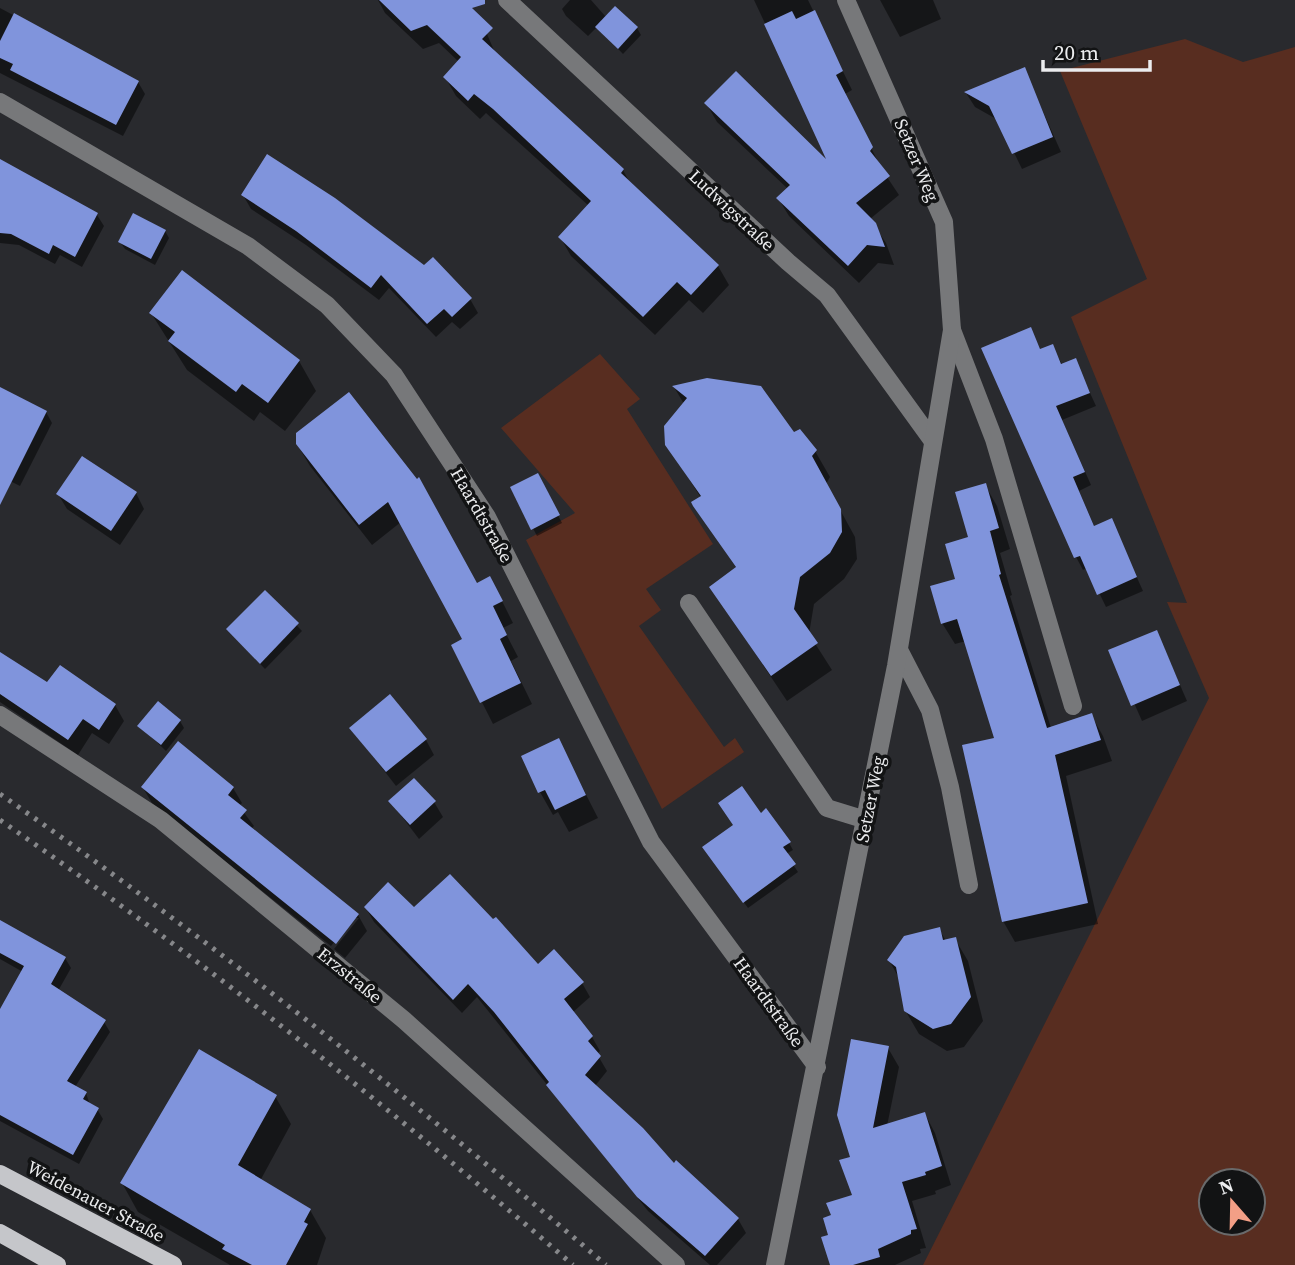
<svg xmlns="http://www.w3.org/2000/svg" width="1295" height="1265" font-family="'Source Serif 4',serif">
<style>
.green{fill:#582d20;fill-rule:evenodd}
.shadow{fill:#0007}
.building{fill:#8094dc}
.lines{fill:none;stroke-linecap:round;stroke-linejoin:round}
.minor{stroke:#77787a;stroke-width:18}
.major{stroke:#c5c6ca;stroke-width:18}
.rail{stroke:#86878a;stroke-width:5;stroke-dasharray:3.5 7;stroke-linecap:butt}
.labels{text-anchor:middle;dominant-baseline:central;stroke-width:7;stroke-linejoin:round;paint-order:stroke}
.street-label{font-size:18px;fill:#ebecee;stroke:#121314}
</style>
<rect width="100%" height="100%" fill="#292a2e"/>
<g class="green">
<path d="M1185 39 1243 62 1295 47V1265H923L1209 698 1167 602 1187 603 1071 317 1147 279 1060 71ZM1253 1181V1223H1211V1181Z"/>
<path d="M600 354 640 399 627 409 713 544 646 589 661 610 639 626 724 747 735 738 744 752 662 809 526 540 575 513 501 428Z"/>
</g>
<g class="shadow">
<path d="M378 0H451L487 34 496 55 623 170 631 185 718 266 729 285 703 313 689 300 655 335 571 256 560 237 589 206 486 113 480 119 456 96 445 77 459 62 439 43 423 49 385 13Z"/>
<path d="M570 0H591L606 17 637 28 641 35 623 54 597 27 588 36 566 16 562 9Z"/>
<path d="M754 0H808L852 90 845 94 881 168 899 195 870 219 886 243 894 265 878 263 859 283 789 216 778 198 788 189 717 122 706 103 832 166Z"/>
<path d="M880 0H933L941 19 900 37Z"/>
<path d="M0 8 138 82 145 94 123 136 0 73Z"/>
<path d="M1024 69 1061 152 1022 169 998 120 975 107 966 93Z"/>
<path d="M0 163 97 215 104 226 82 267 60 255 55 264 19 245 0 243Z"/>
<path d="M243 195 470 299 478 313 460 329 452 322 436 337 389 288 379 300 306 245 251 209Z"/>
<path d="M165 231 169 238 155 265 125 249 120 242Z"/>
<path d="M151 313 299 361 316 391 285 431 260 412 254 421 187 370Z"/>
<path d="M1030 330 1041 351 1052 346 1063 366 1075 360 1096 406 1062 420 1091 485 1079 491 1095 528 1111 520 1143 591 1106 607 1087 568 1083 570 1076 557 983 349Z"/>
<path d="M674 387 793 435 815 451 830 477 826 484 855 537 857 559 844 579 814 604 809 634 832 670 787 701 711 587 737 569 693 502 701 498 667 444 684 404Z"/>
<path d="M0 389 46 412 52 423 20 486 0 476Z"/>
<path d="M297 444 416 482 477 585 501 599 513 623 503 628 518 657 511 661 532 704 493 724 453 645 464 640 401 522 372 545 310 466Z"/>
<path d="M537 475 562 523 537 536 512 488Z"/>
<path d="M985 485 997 506 1010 549 1000 553 1012 595 1010 596 1051 728 1091 715 1103 736 1112 761 1066 776 1098 924 1015 942 1003 921 996 739 966 641 955 644 942 623Z"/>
<path d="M136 493 144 509 120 545 67 509 58 494Z"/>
<path d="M265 592 302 631 265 669 228 630Z"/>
<path d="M1157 632 1187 701 1142 721 1111 651Z"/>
<path d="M0 671 115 705 124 721 109 744 92 733 78 755 0 702Z"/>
<path d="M180 721 184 728 166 751 140 726Z"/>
<path d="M351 728 426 740 434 755 396 786Z"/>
<path d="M558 740 598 818 569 832 558 812 553 815 540 792Z"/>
<path d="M143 788H233L242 803 239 806 254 826 251 829 358 915 367 931 345 958 334 949 359 918H354L331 946 152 803Z"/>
<path d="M390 801 434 802 443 817 419 839Z"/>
<path d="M760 815 789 843 793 850 786 854 798 872 748 908 709 854 735 826Z"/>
<path d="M366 908 414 909 537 967 582 983 590 997 572 1013 592 1037 600 1051 597 1054 607 1071 595 1086 674 1166 738 1219 746 1233 717 1265H710L648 1211 477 997 462 1013 374 922Z"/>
<path d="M0 922 65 958 71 968 58 991 104 1022 110 1032 75 1087 86 1093 90 1105 97 1109 103 1119 79 1164 0 1121V1013L23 972 0 959Z"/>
<path d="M939 929 946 941 955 939 968 961 983 1021 964 1047 947 1051 919 1034 905 1010 900 980 889 960Z"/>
<path d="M888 1048 899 1067 887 1126 925 1114 935 1133 951 1185 935 1191 936 1194 912 1201 926 1248 920 1249 921 1253 895 1265H832L833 1217 854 1196 852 1158Z"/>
<path d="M275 1096 291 1124 260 1181 310 1210 326 1238 317 1265H230L138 1212 122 1183Z"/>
</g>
<g class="building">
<path d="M379 0H485V4L472 8 493 28 482 39 624 169 621 173 719 265 691 295 677 282 643 317 558 237 591 201 493 109 474 94 468 101 443 77 461 57 427 25 411 31Z"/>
<path d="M615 6 638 27 618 49 595 27Z"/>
<path d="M815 10 843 71 836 75 873 147 870 151 890 176 856 203 876 223 885 247 867 245 848 266 776 198 790 185 704 103 736 71 826 159 764 24 792 11 796 19Z"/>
<path d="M14 13 139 81 116 125 10 70 13 64 0 58V41Z"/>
<path d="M1025 67 1053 137 1012 154 989 106 964 92Z"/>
<path d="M267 154 335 198 424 265 433 257 472 298 452 317 444 309 427 324 381 275 371 288 296 231 241 195Z"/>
<path d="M0 159 98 213 75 257 53 245 49 254 11 234 0 233Z"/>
<path d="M133 213 166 230 151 259 118 242Z"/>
<path d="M182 270 300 360 268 403 242 384 236 392 168 341 175 332 149 313Z"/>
<path d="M1031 327 1040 349 1053 344 1061 364 1076 358 1090 393 1056 406 1085 472 1073 477 1094 526 1112 518 1137 577 1097 595 1080 556 1074 558 981 348Z"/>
<path d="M707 378 761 386 794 432 800 429 817 450 812 456 841 509 842 532 830 553 800 577 794 609 818 643 771 676 709 587 736 567 693 506 691 502 701 496 665 445 664 426 687 398 672 386Z"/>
<path d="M0 387 47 411 0 505Z"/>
<path d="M349 392 417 479 419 477 477 583 490 576 503 601 493 606 507 635 500 639 521 683 480 703 451 645 462 639 388 502 359 525 296 444V433Z"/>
<path d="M82 456 137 492 111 531 56 494Z"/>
<path d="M538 473 560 515 531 530 510 487Z"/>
<path d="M986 483 999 528 981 534 990 531 1001 574 999 575 1047 728 1092 713 1101 740 1055 755 1088 903 1002 922 962 745 994 738 957 619 941 624 930 586 955 579 945 544 968 537 955 492Z"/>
<path d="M265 590 299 623 260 664 226 629Z"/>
<path d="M1157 630 1180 685 1131 706 1108 650Z"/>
<path d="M0 652 47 682 60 665 116 704 99 730 83 719 68 740 0 694Z"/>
<path d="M390 694 427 739 386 772 349 728Z"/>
<path d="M158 701 181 720 161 745 137 726Z"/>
<path d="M559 738 586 795 555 810 545 790 538 793 521 756Z"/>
<path d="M178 741 234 787 228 795 247 810 240 818 359 914 336 944 141 787Z"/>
<path d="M414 778 436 801 410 825 388 801Z"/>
<path d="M742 786 761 813 766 808 791 842 783 847 796 864 743 903 702 847 733 825 718 803Z"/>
<path d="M450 874 493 919 496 917 538 964 554 949 584 982 564 999 593 1036 588 1041 601 1056 585 1075 643 1128 674 1163 676 1160 739 1218 705 1256 637 1197 546 1085 549 1082 494 1012 468 984 453 1000 364 907 388 882 414 907Z"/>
<path d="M0 920 66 957 51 984 106 1020 67 1081 87 1092 83 1099 99 1108 73 1155 0 1115V1009L24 966 0 953Z"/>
<path d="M940 927 943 940 956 937 971 997 951 1024 933 1029 904 1011 896 967 887 960 904 936Z"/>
<path d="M851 1039 889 1046 873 1128 925 1112 942 1166 925 1172 926 1175 902 1182 917 1229 911 1230V1234L878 1249 880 1257 853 1265H830L821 1237 828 1235 823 1218 831 1215 826 1203 852 1195 839 1160 850 1157 837 1115Z"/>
<path d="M199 1049 277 1095 238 1165 311 1209 304 1222 308 1224 286 1265H252L222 1249 225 1245 120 1183Z"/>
</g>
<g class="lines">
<g class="minor">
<path d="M507 0 788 262 827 295 932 440"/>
<path d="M0 102 248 246 327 305 394 375 487 517 651 842 817 1067"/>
<path d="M952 330 994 439 1073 706"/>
<path d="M689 603 827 808 866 820"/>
<path d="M899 650 930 710 950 787 969 885"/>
<path d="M0 715 161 820 404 1020 676 1265"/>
<path d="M775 1265 896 666 952 330 944 222 846 0"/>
</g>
<g class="major">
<path d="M0 1174 173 1265"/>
<path d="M0 1233 57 1265"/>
</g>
<g class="rail">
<path d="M0 794C211 941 411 1098 606 1265"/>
<path d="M0 820C200 958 390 1107 573 1265"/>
</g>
</g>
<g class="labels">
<g class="street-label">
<text transform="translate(917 160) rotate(67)">Setzer Weg</text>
<text transform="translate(732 210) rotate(43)">Ludwigstraße</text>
<text transform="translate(482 515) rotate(60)">Haardtstraße</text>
<text transform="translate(870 799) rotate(-79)">Setzer Weg</text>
<text transform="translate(350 975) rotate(39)">Erzstraße</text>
<text transform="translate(769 1002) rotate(54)">Haardtstraße</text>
<text transform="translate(96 1201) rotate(28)">Weidenauer Straße</text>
</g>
</g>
<g transform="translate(1232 1202) rotate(340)"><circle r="33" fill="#121314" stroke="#696a6b" stroke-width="2"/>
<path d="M0-5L12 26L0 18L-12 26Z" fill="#f39f86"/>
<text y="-10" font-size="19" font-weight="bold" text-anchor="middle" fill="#ebecee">N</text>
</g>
<path d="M1043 60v10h107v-10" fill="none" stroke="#ebecee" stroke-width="3.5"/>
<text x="1054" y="60" font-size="21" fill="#ebecee" stroke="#121314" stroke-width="5" paint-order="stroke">20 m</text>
</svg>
